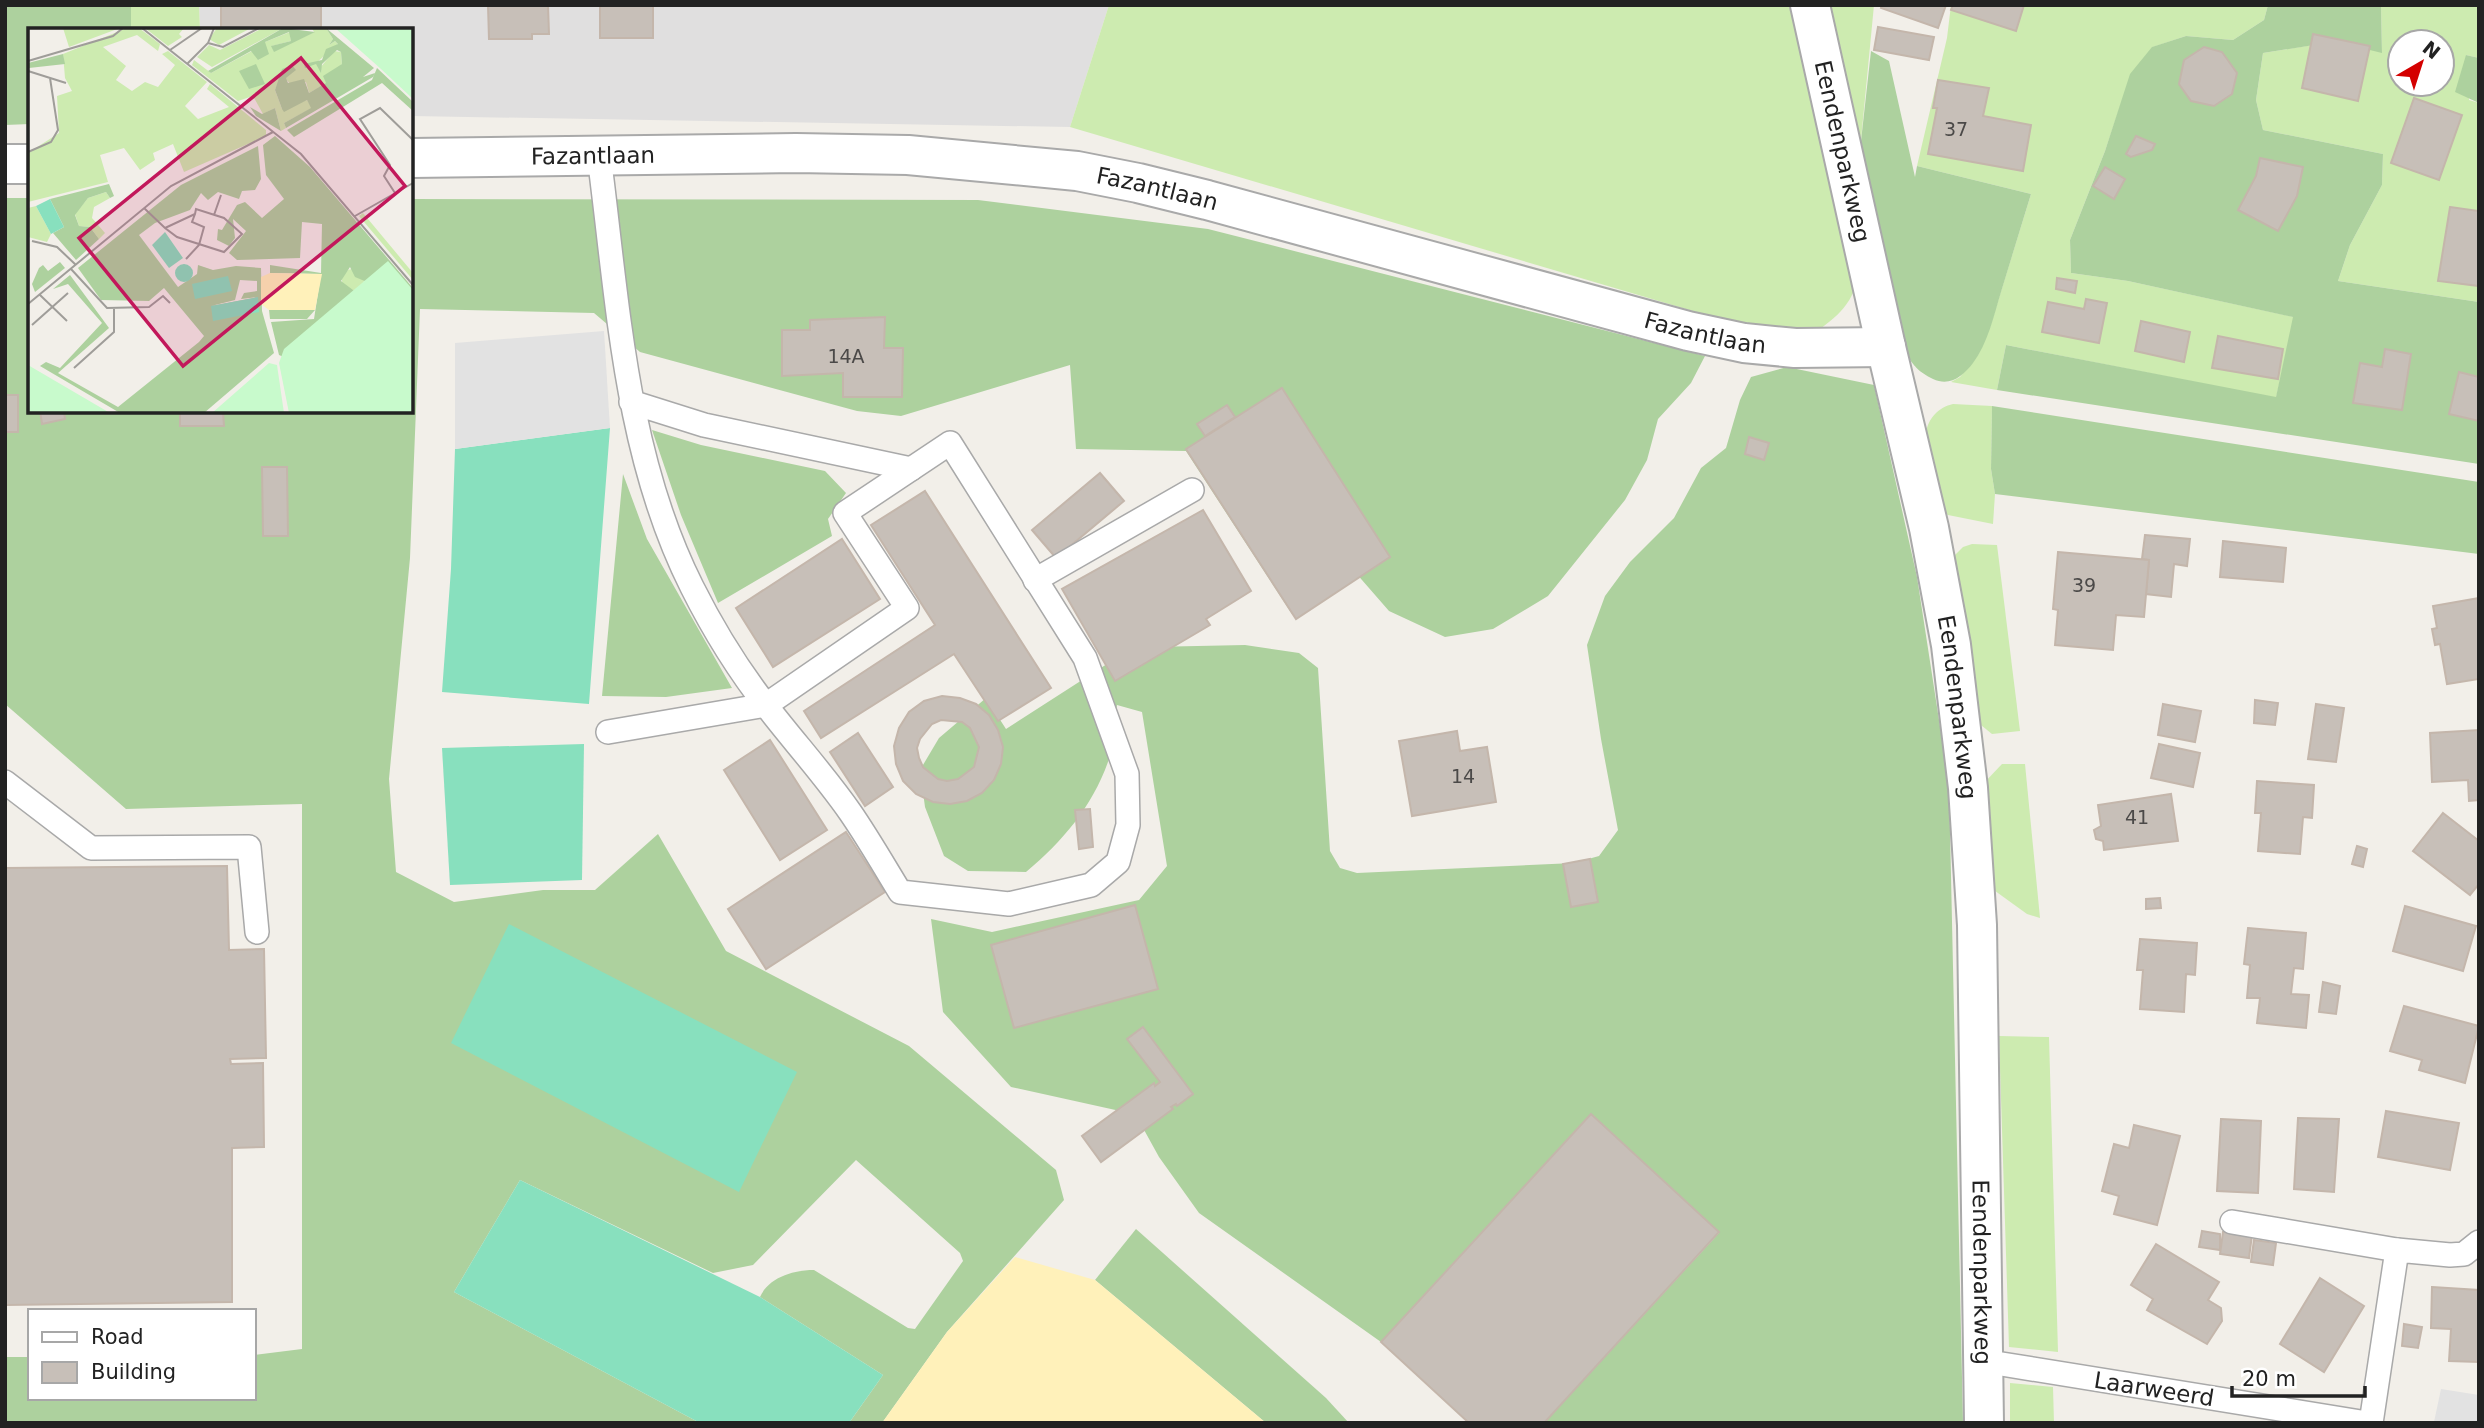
<svg xmlns="http://www.w3.org/2000/svg" width="2484" height="1428" font-family="'DejaVu Sans',sans-serif">
<style>
.residential{fill:#e0dfdf}
.grass{fill:#cdebb0;fill-rule:evenodd}
.forest{fill:#add19e}
.sand{fill:#fff1ba}
.pitch{fill:#88e0be}
.parking{fill:#e2e2e2}
.building{fill:#c7bfb8;stroke:#c4b6ab;stroke-width:2;fill-rule:evenodd}
.lines{fill:none;stroke-linecap:round;stroke-linejoin:round}
.service-casing{stroke:#a9a9a9;stroke-width:26}
.minor-casing{stroke:#a9a9a9;stroke-width:42}
.service{stroke:#fff;stroke-width:23}
.minor{stroke:#fff;stroke-width:38}
.labels{text-anchor:middle;dominant-baseline:central;stroke-width:5;stroke-linejoin:round;paint-order:stroke}
.number-label{font-size:19px;fill:#4b4948}
.street-label{font-size:23px;fill:#222;stroke:#fff}
.inset-road{fill:none;stroke:#9f9d99;stroke-width:2}
.view{fill:#c2185b;fill-opacity:0.15;stroke:#c2185b;stroke-width:3.5}
.inset-edge{fill:none;stroke:#222;stroke-width:3.5}
</style>
<rect width="100%" height="100%" fill="#f2efe9"/>
<path class="residential" d="M199 5H1109L1070 127 411 116V30H200Z"/>
<g class="grass">
<path d="M131 5H199L200 30H131Z"/>
<path d="M1109 5H1789L1856 285C1849 307 1835 318 1816 332L1757 330 1070 127Z"/>
<path d="M1828 5H1874L1860 150Z"/>
<path d="M1951 5H2268L2264 20 2233 40 2186 36 2153 47 2131 74 2105 151 2070 240 2071 273 2128 281 2294 317 2276 398 2006 345 1997 390 1951 382 1960 377 1978 355 1990 327 2031 194 1917 166 1947 38Z"/>
<path d="M2381 5H2479V58L2466 55 2469 100 2479 103V302L2338 281 2350 245 2382 185 2383 154 2263 130 2256 100 2263 53 2313 45 2317 37 2382 52ZM2400 42H2442V84H2400Z"/>
<path d="M1953 404 1992 406 1991 469 1995 494 1993 524 1948 515 1940 510C1936 489 1926 455 1926 434 1927 419 1939 407 1953 404Z"/>
<path d="M1972 544 1997 545 2020 731 1992 734 1976 721 1953 557 1963 547Z"/>
<path d="M2002 764H2025L2040 918 2027 914 1991 888 1983 784Z"/>
<path d="M1999 1036 2049 1037 2058 1352 2009 1347Z"/>
<path d="M2010 1383 2053 1387 2054 1423H2010Z"/>
</g>
<g class="forest">
<path d="M5 5H131V30H30V124L5 125Z"/>
<path d="M2268 5H2381L2382 53 2317 37 2314 45 2263 53 2256 100 2263 130 2383 154 2382 185 2350 245 2338 281 2479 302V464L1997 390 2006 345 2276 397 2293 317 2128 281 2071 273 2070 240 2105 151 2130 74 2152 47 2186 36 2233 40 2264 20Z"/>
<path d="M1871 51 1889 61 1915 177 1917 166 2031 194C2021 227 2011 259 2001 292 1994 315 1988 343 1973 363 1963 376 1950 387 1933 379 1919 372 1913 366 1906 353L1860 150Z"/>
<path d="M2466 55 2479 58V103L2455 92Z"/>
<path d="M5 198H30V411H411V199L978 200 1208 229 1705 356 1691 383 1658 419 1647 460 1625 500 1548 596 1493 629 1445 637 1389 611 1355 572 1292 614 1186 451 1076 449 1070 365 901 416 857 411 640 352 594 313 420 309 410 558 389 779 396 872 454 902 543 890H595L658 834 726 951 909 1046 1056 1170 1064 1200 947 1332 882 1423H849L883 1375 760 1297C769 1277 794 1270 814 1270L908 1328 915 1329 963 1261 960 1253 856 1160 753 1265 713 1273 520 1180 454 1292 700 1423H5V1357H30V1398H254V1355L302 1349V804L126 809 5 704Z"/>
<path d="M1787 367 1874 385 1917 577 1949 785 1963 1423H1544L1719 1233 1591 1114 1381 1342 1199 1213 1159 1157 1143 1128 1120 1111 1011 1087 943 1012 931 919 992 932 1139 900 1167 866 1142 712 1117 705C1114 722 1114 742 1109 759 1093 806 1063 841 1026 872L968 871 944 856 925 807 920 770 939 738 986 698 1006 729 1107 664 1150 647 1245 645 1299 653 1318 668 1330 851 1340 868 1357 873 1574 863 1599 856 1618 830 1601 739 1587 645 1605 596 1630 562 1674 518 1701 468 1726 448 1740 400 1751 377Z"/>
<path d="M1992 406 2479 482V554L1995 494 1991 469Z"/>
<path d="M652 430 701 445 825 471 846 493 828 519 832 536 718 603 681 515Z"/>
<path d="M623 474 647 539 732 688 666 697 602 696Z"/>
<path d="M1136 1229 1326 1398 1349 1423H1266L1095 1280Z"/>
</g>
<path class="sand" d="M1015 1257 1095 1280 1266 1423H882L947 1332Z"/>
<g class="pitch">
<path d="M610 428 589 704 442 692 451 569 455 449Z"/>
<path d="M584 744 582 880 450 885 442 748Z"/>
<path d="M509 924 797 1072 739 1192 451 1043Z"/>
<path d="M520 1180 760 1297 883 1375 849 1423H700L454 1292Z"/>
</g>
<g class="parking">
<path d="M604 331 610 428 455 449V343Z"/>
<path d="M2441 1389 2479 1395V1423L2434 1422Z"/>
</g>
<g class="building">
<rect x="221" y="5" width="100" height="25"/>
<path d="M488 5H548L549 34H532V39H489Z"/>
<rect x="600" y="5" width="53" height="33"/>
<path d="M1882 5H1946L1938 28 1881 8Z"/>
<path d="M1953 5H2024L2016 31 1951 10Z"/>
<path d="M1878 27 1934 37 1929 60 1874 50Z"/>
<path d="M2313 34 2370 46 2358 101 2302 88Z"/>
<path d="M2204 47 2222 52 2237 73 2232 94 2214 106 2191 101 2179 84 2184 60Z"/>
<path d="M1938 80 1989 88 1983 116 2031 125 2023 171 1928 154 1937 108H1933Z"/>
<path d="M2414 98 2462 115 2439 180 2391 163Z"/>
<path d="M2136 136 2155 144 2152 150 2131 157 2126 154Z"/>
<path d="M2260 158 2303 167 2297 196 2278 231 2238 210 2256 176Z"/>
<path d="M2105 167 2125 179 2114 199 2093 186Z"/>
<path d="M2450 207 2479 211V286L2438 281Z"/>
<path d="M2057 278 2077 281 2075 293 2056 289Z"/>
<path d="M2086 299 2107 303 2099 343 2042 332 2048 302 2084 309Z"/>
<path d="M885 317 884 348H903L902 397H843V373L782 376V330H810V320Z"/>
<path d="M2141 321 2190 332 2184 362 2135 351Z"/>
<path d="M2218 336 2283 349 2278 379 2212 368Z"/>
<path d="M2385 349 2411 354 2402 410 2353 403 2360 363 2382 367Z"/>
<path d="M2459 372 2479 377V421L2449 414Z"/>
<path d="M1282 388 1390 557 1296 619 1186 449Z"/>
<rect x="5" y="395" width="13" height="37"/>
<path d="M1227 405 1235 417 1205 436 1197 424Z"/>
<path d="M40 411H64L65 419 42 424Z"/>
<path d="M180 411H223L224 426H180Z"/>
<path d="M1749 437 1769 443 1764 460 1745 454Z"/>
<path d="M262 467H287L288 536H263Z"/>
<path d="M1100 473 1124 501 1056 558 1032 530Z"/>
<path d="M925 491 1051 688 998 721 954 654 821 738 804 711 935 625 871 525Z"/>
<path d="M1203 510 1251 591 1206 619 1210 625 1115 681 1062 589Z"/>
<path d="M2145 535 2190 539 2187 566 2174 564 2171 597 2146 594 2149 560 2142 559Z"/>
<path d="M842 539 880 599 773 667 736 608Z"/>
<path d="M2223 541 2286 548 2283 582 2220 577Z"/>
<path d="M2058 552 2149 560 2144 617 2116 615 2113 650 2055 645 2058 610 2053 609Z"/>
<path d="M2479 598V679L2447 684 2440 644 2435 645 2432 629 2437 628 2433 606Z"/>
<path d="M942 696 960 698 976 704 989 715 998 730 1003 747 1001 764 994 780 982 793 967 801 950 804 933 802 916 794 903 781 896 764 894 746 899 728 909 712 924 701ZM941 720 962 722 970 728 979 747 974 767 958 779 947 781 938 779 923 767 919 758 917 748 920 739 932 724Z"/>
<path d="M2255 700 2278 703 2275 725 2254 723Z"/>
<path d="M2163 704 2201 711 2195 742 2158 735Z"/>
<path d="M2316 704 2344 708 2336 762 2308 759Z"/>
<path d="M2479 730V800L2469 801 2468 780 2432 782 2430 733Z"/>
<path d="M1457 731 1460 751 1487 747 1496 802 1412 816 1399 741Z"/>
<path d="M858 733 893 787 865 806 830 752Z"/>
<path d="M770 740 827 830 780 860 724 770Z"/>
<path d="M2159 744 2200 753 2193 787 2151 778Z"/>
<path d="M2257 781 2314 785 2312 818 2303 817 2300 854 2258 851 2261 813H2255Z"/>
<path d="M2171 794 2178 841 2104 850 2103 841 2096 839 2094 830 2101 826 2098 805Z"/>
<path d="M1090 809 1093 847 1079 849 1075 810Z"/>
<path d="M2443 813 2479 841V884L2470 895 2413 851Z"/>
<path d="M846 832 885 892 766 969 728 909Z"/>
<path d="M2357 846 2367 849 2363 867 2352 864Z"/>
<path d="M1590 859 1598 902 1571 907 1563 864Z"/>
<path d="M227 866 229 950 264 949 266 1058 230 1059 231 1064 263 1063 264 1147 232 1148V1302L5 1305V868Z"/>
<path d="M2160 898 2161 908 2146 909V899Z"/>
<path d="M1135 905 1158 989 1014 1028 991 945Z"/>
<path d="M2405 906 2476 926 2463 971 2393 951Z"/>
<path d="M2248 928 2306 933 2303 969 2294 968 2291 994 2309 995 2306 1028 2257 1023 2260 998H2247L2250 965 2244 964Z"/>
<path d="M2140 939 2197 943 2195 975 2186 974 2184 1012 2140 1009 2143 970H2137Z"/>
<path d="M2323 982 2340 986 2336 1014 2319 1012Z"/>
<path d="M2404 1006 2479 1026 2465 1083 2419 1070 2422 1060 2390 1051Z"/>
<path d="M1143 1027 1193 1094 1177 1106 1176 1104 1171 1107 1173 1109 1101 1162 1082 1136 1154 1083 1155 1086 1160 1082 1127 1039Z"/>
<path d="M2386 1111 2459 1123 2450 1170 2378 1157Z"/>
<path d="M1591 1114 1719 1232 1544 1423H1469L1381 1342Z"/>
<path d="M2298 1118 2339 1119 2334 1192 2294 1189Z"/>
<path d="M2221 1119 2261 1121 2258 1193 2217 1191Z"/>
<path d="M2134 1125 2180 1136 2157 1225 2114 1214 2119 1196 2102 1191 2114 1144 2129 1148Z"/>
<path d="M2202 1231 2220 1234V1250L2199 1247Z"/>
<path d="M2223 1232 2252 1235 2249 1258 2220 1254Z"/>
<path d="M2254 1240 2276 1243 2273 1265 2251 1262Z"/>
<path d="M2156 1244 2219 1282 2208 1300 2221 1308 2222 1321 2207 1344 2147 1310 2153 1299 2131 1285Z"/>
<path d="M2320 1278 2364 1306 2324 1372 2280 1344Z"/>
<path d="M2432 1287 2479 1290V1362L2449 1361 2451 1329 2431 1328Z"/>
<path d="M2404 1324 2422 1327 2418 1348 2402 1346Z"/>
</g>
<g class="lines">
<g class="service-casing">
<g id="service">
<path d="M599 156C618 302 625 454 692 587 713 629 739 671 768 708 795 743 825 776 850 812 868 838 884 866 900 892L1009 904 1091 885 1118 862 1128 825 1127 774 1085 658 950 443 911 469 704 425 631 402"/>
<path d="M1035 580 1192 490"/>
<path d="M608 732 766 705 907 608 845 513 911 469"/>
<path d="M5 782 91 848 249 847 257 932"/>
<path d="M2232 1222 2397 1250"/>
<path d="M1983 1361 2367 1423"/>
<path d="M2371 1423 2397 1250 2450 1255 2464 1254 2479 1242"/>
</g>
</g>
<g class="minor-casing">
<g id="minor">
<path id="s1" d="M1810 5 1886 347 1929 528 1951 645 1968 788 1977 925 1984 1423"/>
<path id="s2" d="M411 158 796 153 908 155 1077 171 1138 183 1207 200 1688 331 1744 343 1795 348 1886 347"/>
<path d="M5 164H30"/>
</g>
</g>
<use href="#service" class="service"/>
<use href="#minor" class="minor"/>
</g>
<g class="labels">
<g class="number-label">
<text x="1956" y="129">37</text>
<text x="846" y="356">14A</text>
<text x="2084" y="585">39</text>
<text x="1463" y="776">14</text>
<text x="2137" y="817">41</text>
</g>
<g class="street-label">
<text stroke="none"><textPath href="#s1" startOffset="150">Eendenparkweg</textPath></text>
<text stroke="none"><textPath href="#s2" startOffset="182">Fazantlaan</textPath></text>
<text stroke="none"><textPath href="#s2" startOffset="749">Fazantlaan</textPath></text>
<text stroke="none"><textPath href="#s2" startOffset="1316">Fazantlaan</textPath></text>
<text stroke="none"><textPath href="#s1" startOffset="718">Eendenparkweg</textPath></text>
<text stroke="none"><textPath href="#s1" startOffset="1284">Eendenparkweg</textPath></text>
<text transform="translate(2154 1389) rotate(9)">Laarweerd</text>
</g>
</g>
<g transform="translate(28 28)">
<rect width="385" height="385" fill="#f2efe9"/>
<path d="M35 0H92L41 19ZM99 0H111L132 16 130 23 109 7 75 19 98 38 88 52 104 63 117 54 130 59 147 37 134 26 140 23 179 54 157 78 170 91 201 79 179 61 182 56 238 102V108L156 144 145 116 125 125 127 132 112 142 96 120 72 127 80 154 0 174V125L31 105 29 68 44 63 37 50 35 26ZM117 0H156L151 6 154 9 140 18ZM189 0H223L191 17 181 11ZM235 0H255L184 39 169 29 181 17 192 22ZM284 0H298L305 11 301 17 307 13 310 16 288 35 294 44 292 40 306 23 313 24 314 36 299 55 281 65 278 54 263 57 257 50 261 46 254 45 247 62 254 81 279 72 284 80 256 95 258 100 253 103 247 80 235 86 225 68 210 73 164 37 166 32 183 45 224 23 231 32 237 14 262 4 263 13 244 18 246 23 286 4ZM78 164 82 170 66 179 64 190 77 205 71 211 62 199 51 198 47 186 60 170ZM8 178 23 206 19 214 0 209V180ZM335 185 385 245V252L331 188ZM314 252a11 11 0 1 1 22 0a11 11 0 1 1-22 0Z" fill="#cdebb0"/>
<path d="M255 0 287 4 246 24 243 18 263 13 261 4 237 14 241 26 230 32 223 23 183 45 180 43ZM298 0 346 40 335 49 347 45 345 49 258 100 256 95 283 80 279 72 256 84 254 81 247 62 254 41 264 37 268 42 258 50 260 55 276 51 281 65 298 55 295 48 314 36 313 24 309 22 294 36 293 45 288 36 277 40 276 36 294 32 298 21 310 16 307 13 301 17 305 11ZM35 26 37 36 1 40 0 35ZM228 36 237 56 221 61 211 43ZM349 40 385 74V83L354 55 266 109 259 102 344 52ZM222 79 234 86 247 80 253 103 228 88ZM247 108 282 139 385 260V385L251 327 243 294 286 291 293 246 242 245V237L293 245 294 196 274 194 272 230 209 232 201 225 218 203 205 191 207 210 201 218 189 212 190 201 194 202 209 177 217 174 234 190 256 171 238 147 235 117ZM322 239 327 249 339 254 329 265 313 253ZM230 118 233 151 227 162 214 163 211 171 190 164 180 172 173 165 162 182 127 195 111 207 150 259 169 246 170 237 185 242 208 238 233 240 234 283 246 325 176 385H92L12 338 18 334 32 340 74 295 40 256 25 261 42 247 81 300 30 345 90 379 171 314 176 308 136 260 121 273 73 272 50 240 153 157ZM212 252 229 253V263L216 265 213 271 230 269 183 278 207 272ZM81 156 86 168 82 170 78 164 60 170 47 187 51 198 62 199 71 211 48 232 25 205 36 199 22 171ZM32 234 37 240 7 264 4 256 11 240 15 237 20 243ZM241 282H287L279 291H242Z" fill="#add19e" fill-rule="evenodd"/>
<path d="M242 245 294 246 287 282H241L233 276V249Z" fill="#fff1ba"/>
<path d="M307 0H385V71L353 41ZM360 233 385 262V385H261L251 335 256 321ZM241 335 249 337 256 385H184ZM0 337 82 385H0Z" fill="#c8facc"/>
<path d="M22 171 36 199 23 206 8 178ZM137 204 155 230 141 240 124 217ZM147 245a9 9 0 1 1 18 0a9 9 0 1 1-18 0ZM200 248 204 263 167 271 164 256ZM230 269 231 284 185 293 183 278Z" fill="#88e0be"/>
<path class="inset-road" d="M114 0 273 126 385 257M180 15 195 19 231 0M142 22 174 0M0 33 85 8 95 0M159 36 180 15 186 0M0 43 38 55M0 124 23 114 30 102 22 50M367 165 356 148 362 137 332 91 352 80 385 112M116 180 137 200 149 209 196 224 214 206 196 190 168 181 167 186 137 200M186 187 193 167M327 188 385 155M4 213 29 219 48 237M158 231 171 217 176 199 164 194 167 186M43 241 79 280 121 279 135 268 142 275M12 267 39 293M0 276 143 158 245 104M4 297 40 265M46 340 86 304V280"/>
<path class="view" d="M273 30 377 158 155 338 51 210Z"/>
<rect width="385" height="385" class="inset-edge"/>
</g>
<rect width="2484" height="1428" fill="none" stroke="#222222" stroke-width="14"/>
<rect x="28" y="1309" width="228" height="91" fill="#ffffff" stroke="#a7a7a7" stroke-width="2"/>
<rect x="42" y="1332" width="35" height="10" fill="#ffffff" stroke="#a7a7a7" stroke-width="2"/>
<text x="91" y="1344" font-size="21" fill="#222222">Road</text>
<rect x="42" y="1362" width="35" height="21" fill="#c7bfb8" stroke="#a7a7a7" stroke-width="2"/>
<text x="91" y="1379" font-size="21" fill="#222222">Building</text>
<g transform="translate(2421 63) rotate(39)"><circle r="33" fill="#ffffff" stroke="#a7a7a7" stroke-width="2"/>
<path d="M0-5L12 26L0 18L-12 26Z" fill="#d40000"/>
<text y="-10" font-size="19" font-weight="bold" text-anchor="middle" fill="#222222">N</text>
</g>
<path d="M2232 1386v10h133v-10" fill="none" stroke="#222222" stroke-width="3.5"/>
<text x="2242" y="1386" font-size="21" fill="#222222" stroke="#ffffff" stroke-width="5" paint-order="stroke">20 m</text>
</svg>
